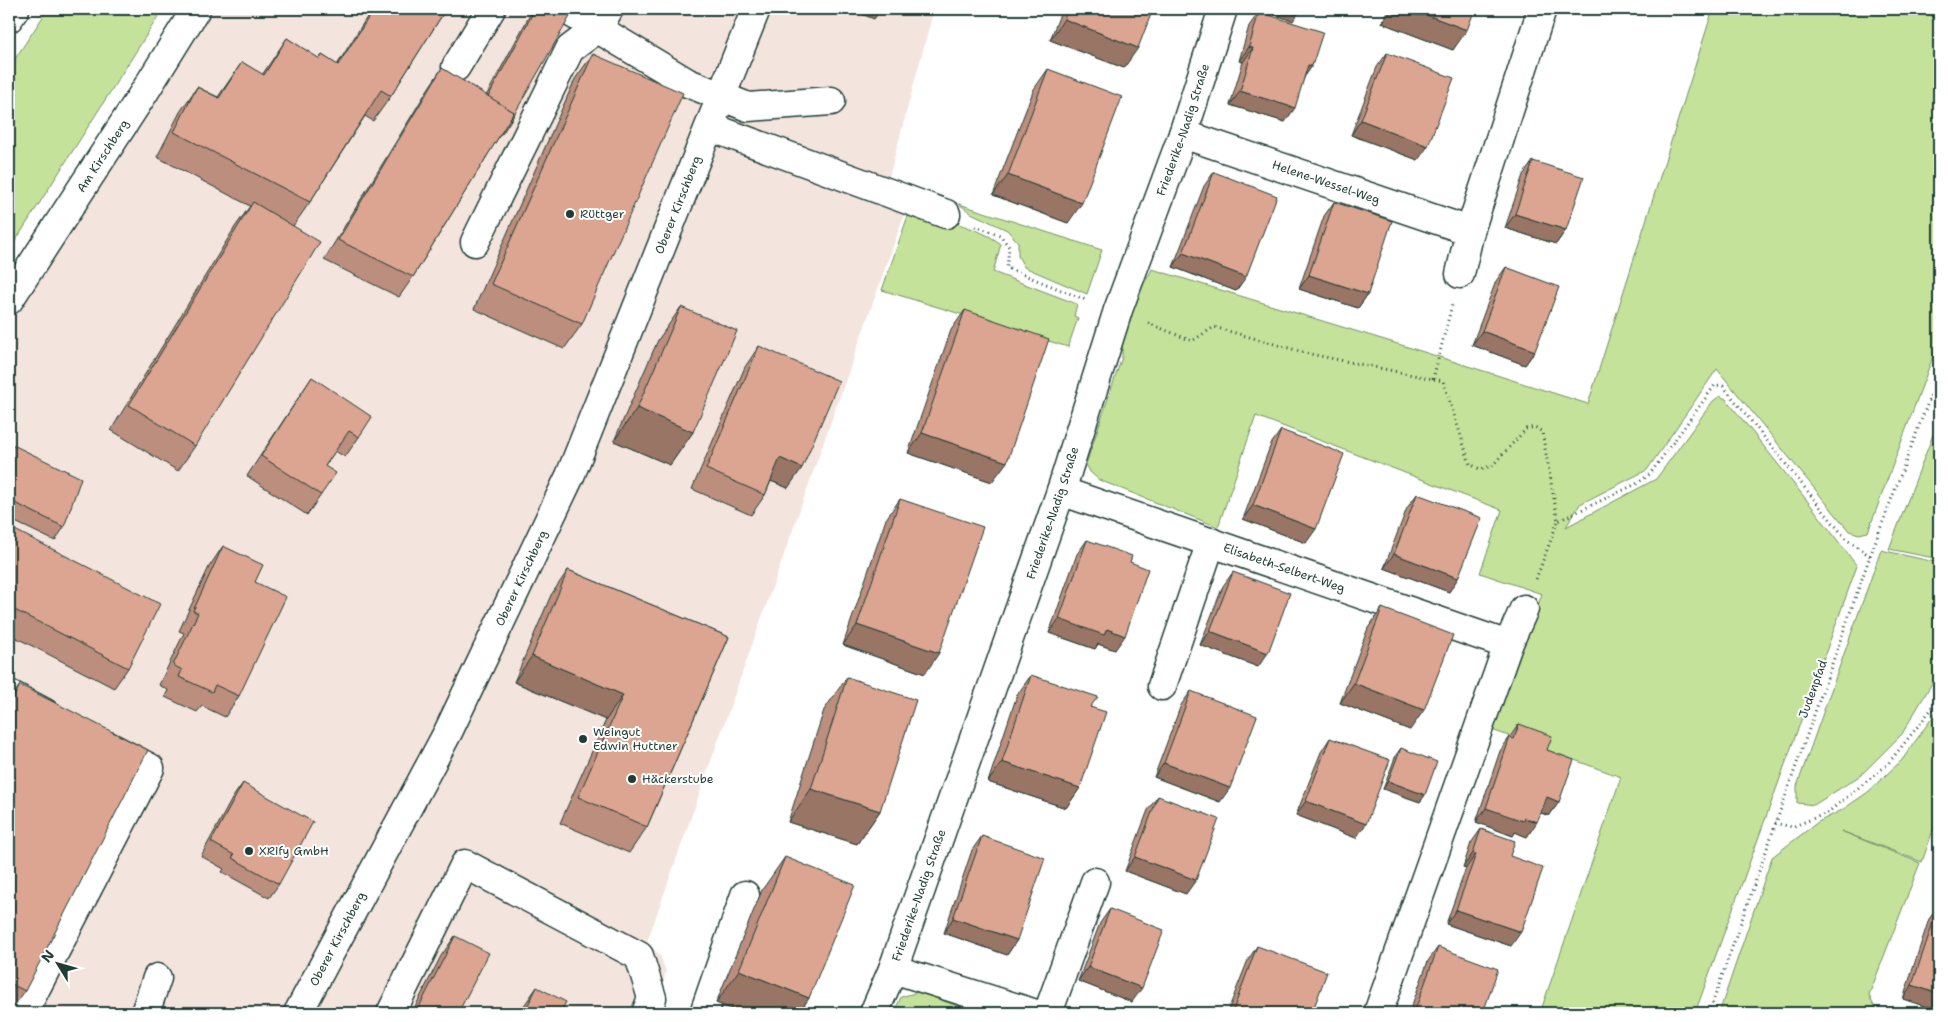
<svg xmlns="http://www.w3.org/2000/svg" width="1948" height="1022" font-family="'Shantell Sans',sans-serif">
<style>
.built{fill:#f4e4de}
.green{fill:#c4e29a;stroke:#729067}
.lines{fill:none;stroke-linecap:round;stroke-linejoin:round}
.minor-casing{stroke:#1f3d34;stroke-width:31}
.path{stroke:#1f3d34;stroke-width:3;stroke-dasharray:1 4;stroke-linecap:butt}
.minor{stroke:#fff;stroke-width:28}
.wall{fill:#bc8e7d;stroke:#1f3d34}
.shaded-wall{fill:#997466;stroke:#1f3d34}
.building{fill:#dba591;stroke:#1f3d34}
.poi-dot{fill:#1f3d34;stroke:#fff;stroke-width:2}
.labels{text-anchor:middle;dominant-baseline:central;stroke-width:4;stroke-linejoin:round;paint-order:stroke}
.street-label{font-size:12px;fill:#1f3d34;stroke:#fff}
.poi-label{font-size:12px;fill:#1f3d34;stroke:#fff;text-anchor:start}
</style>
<rect width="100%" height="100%" fill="#fff"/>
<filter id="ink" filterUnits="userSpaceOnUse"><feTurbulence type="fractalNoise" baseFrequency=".02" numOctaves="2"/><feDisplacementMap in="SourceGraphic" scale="10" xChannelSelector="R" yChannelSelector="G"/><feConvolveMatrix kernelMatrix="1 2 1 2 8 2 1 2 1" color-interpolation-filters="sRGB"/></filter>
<g filter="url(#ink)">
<path class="built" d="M196 9H934L885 192 909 201 647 942 660 955 666 971 662 991 653 1013H9V300Z"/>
<g class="green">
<path d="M48 9H163L9 251V68Z"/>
<path d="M1713 9H1930L1939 24V340L1868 532 1859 534 1849 531 1717 369 1647 470 1580 504 1566 527 1656 479 1713 401 1720 396 1726 399 1813 508 1857 566 1695 1013H1540L1621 777 1492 730 1542 594 1480 573 1502 510 1256 416 1218 527 1099 480 1090 472 1086 464 1122 357C1121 336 1130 312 1139 293 1142 285 1148 278 1152 269L1411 348 1588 404Z"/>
<path d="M959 204 1102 250 1087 294 1024 267 1018 256V242L1007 230 971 213Z"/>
<path d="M910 210C936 218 980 227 1001 244L993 272 1077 304 1074 316 1078 318 1068 347 882 290Z"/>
<path d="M1939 419V559L1889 549Z"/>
<path d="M1881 550 1939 563V667L1932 683 1902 734 1861 775 1814 805 1797 803V786Z"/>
<path d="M1939 704V813L1922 862 1841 831 1920 863 1869 995 1877 1013H1719L1772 857 1818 822 1842 810 1868 792 1902 760 1934 715Z"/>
<path d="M918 992 978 1013H894L901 997Z"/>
</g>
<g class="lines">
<g class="minor-casing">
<g id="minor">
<path d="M565 9 688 83 748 107 831 101"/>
<path d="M9 18 15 9"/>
<path d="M456 67 491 9"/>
<path d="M710 127 946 214"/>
<path id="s1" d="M1183 134 1470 231"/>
<path d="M475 242 570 49 598 28 609 9"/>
<path d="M1460 274 1470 231 1542 9"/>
<path id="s2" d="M9 300 145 91 196 9"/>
<path id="s3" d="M1061 491 1508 645"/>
<path d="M1162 686 1211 542"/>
<path d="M9 694 45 713"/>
<path d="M893 969 1033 1013"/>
<path d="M23 1013 150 768 108 746"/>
<path d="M145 1013 157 978"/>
<path id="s4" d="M298 1013 448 732 570 476 756 9"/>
<path d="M391 1013 465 864 639 956 652 998 646 1013"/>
<path d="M704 1013 745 895"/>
<path id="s5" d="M874 1013 893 969 1061 491 1118 310 1183 134 1223 9"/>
<path d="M1048 1013 1095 882"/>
<path d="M1378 1013 1508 645 1524 609"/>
</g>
</g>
<g class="path">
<path d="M1939 9V10"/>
<path d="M975 226 1000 235 1009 247 1007 268 1086 300"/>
<path d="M1148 323 1192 341 1214 327 1310 354 1443 381 1470 464 1480 469 1492 466 1526 429 1535 427 1542 432 1558 521 1636 484 1650 474 1715 385 1723 386 1846 539 1870 556"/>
<path d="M1433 379 1452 305"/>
<path d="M1536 579 1558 521"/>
<path d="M1775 823 1792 827 1827 813 1887 765 1930 711 1939 690"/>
<path d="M1709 1013 1870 556 1939 373"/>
</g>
<use href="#minor" class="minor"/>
</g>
<g class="wall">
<path d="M372 9H446L391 96 373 121 365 116 310 202 293 226 195 446 178 471 111 430 235 227 250 206 157 157 180 112 197 87 218 97 242 62 262 75 287 38 319 59 322 55 337 65Z"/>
<path d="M533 9H564L511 120 502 134 501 133 413 277 399 297 324 260 428 89 442 68 486 96Z"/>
<path d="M690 9H698L696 11Z"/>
<path d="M1062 9H1153L1124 68 1050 40Z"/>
<path d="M1388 9H1475L1453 50 1382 23Z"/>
<path d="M1259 12 1312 66 1305 76 1285 122 1230 105 1243 62 1239 61 1249 26Z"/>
<path d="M1387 53 1418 160 1351 135 1377 67Z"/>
<path d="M593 54 582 324 564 349 474 309 575 79Z"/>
<path d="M1048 69 1068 223 993 195 1034 89Z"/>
<path d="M1533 161 1566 230 1556 244 1505 228 1523 175Z"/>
<path d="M1214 172 1236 291 1173 267 1204 186Z"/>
<path d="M1334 202 1368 294 1358 308 1299 289 1324 216Z"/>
<path d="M1506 267 1535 351 1525 365 1472 345 1496 281Z"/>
<path d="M681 307 693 432 670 465 614 441 658 340Z"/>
<path d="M965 310 992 482 908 453 951 330Z"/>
<path d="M759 346 788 488 771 481 765 495 751 515 692 489 745 367Z"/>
<path d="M312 377 359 437 345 457 335 451 325 466 321 495 307 515 247 476Z"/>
<path d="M1281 430 1306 543 1243 519 1271 444Z"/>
<path d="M9 443 64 527 55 541 9 519Z"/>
<path d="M1417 494 1458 578 1449 592 1384 568 1407 508Z"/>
<path d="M900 499 925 674 843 645 886 519Z"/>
<path d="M9 527 128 668 114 688 9 634Z"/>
<path d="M1087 540 1130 562 1115 650 1098 644 1095 649 1049 633 1077 554Z"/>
<path d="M223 546 255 582 239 696 225 717 202 706 197 712 165 697 168 690 159 685 184 633 179 631 209 567Z"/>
<path d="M568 570 729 637 647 827 629 853 560 823 606 720 514 682 551 595Z"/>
<path d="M1233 572 1258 667 1200 645 1223 586Z"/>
<path d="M1382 608 1410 730 1340 703 1368 628Z"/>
<path d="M1031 675 1091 707 1080 788 1066 808 988 782 1017 695Z"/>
<path d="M847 677 880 811 857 844 788 822 824 710Z"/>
<path d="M20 685 25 991 9 1013V700Z"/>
<path d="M1191 691 1220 802 1154 777 1181 705Z"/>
<path d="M1519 724 1547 750 1559 802 1549 816 1541 813 1527 837 1515 832 1513 836 1476 822 1500 751Z"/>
<path d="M1330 738 1356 838 1296 815 1321 752Z"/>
<path d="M1401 748 1425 795 1420 802 1383 789 1396 755Z"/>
<path d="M243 783 279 884 269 898 222 872 224 869 201 856 233 797Z"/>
<path d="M1158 796 1186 894 1125 871 1148 810Z"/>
<path d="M1481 829 1511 946 1446 924 1466 868 1463 867 1471 843Z"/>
<path d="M982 836 1017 940 1007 955 944 933 972 850Z"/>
<path d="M785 857 809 998 799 1013H742L716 1003 762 890Z"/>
<path d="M1939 905V1011L1903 999 1929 919Z"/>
<path d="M1110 909 1132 1002 1078 981 1100 923Z"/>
<path d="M455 936 458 1013H412L441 956Z"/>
<path d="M1257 946 1312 1013H1227L1248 960Z"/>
<path d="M1438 947 1483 1013H1409L1428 961Z"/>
<path d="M537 987 560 1013H520L523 1007Z"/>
</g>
<g class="shaded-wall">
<path d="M849 9H871L879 12 874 19Z"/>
<path d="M1257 9H1282L1298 14 1293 21Z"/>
<path d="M1393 9H1411L1467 30 1453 50 1382 23Z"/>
<path d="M1064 19 1138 48 1124 68 1050 40Z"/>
<path d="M1249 47 1253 48 1243 62 1239 61Z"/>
<path d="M1308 65 1312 66 1302 80Z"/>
<path d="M1240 91 1295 108 1285 122 1230 105Z"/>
<path d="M1361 120 1428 146 1418 160 1351 135Z"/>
<path d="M1008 175 1082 203 1068 223 993 195Z"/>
<path d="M1515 214 1566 230 1556 244 1505 228Z"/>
<path d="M1183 253 1246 277 1236 291 1173 267Z"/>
<path d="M1309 275 1368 294 1358 308 1299 289Z"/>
<path d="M1482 331 1535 351 1525 365 1472 345Z"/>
<path d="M637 408 693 432 670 465 614 441Z"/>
<path d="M922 433 1007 462 992 482 908 453Z"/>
<path d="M780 458 802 468 788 488 766 479Z"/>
<path d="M1253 505 1316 529 1306 543 1243 519Z"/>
<path d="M1394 554 1458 578 1449 592 1384 568Z"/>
<path d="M1059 619 1107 629 1125 636 1115 650 1098 644 1095 649 1049 633Z"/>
<path d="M857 625 939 653 925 674 843 645Z"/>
<path d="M1210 631 1268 653 1258 667 1200 645Z"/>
<path d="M532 656 623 695 606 720 514 682Z"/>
<path d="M1354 683 1424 710 1410 730 1340 703Z"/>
<path d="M1002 762 1080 788 1066 808 988 782Z"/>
<path d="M1164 763 1230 788 1220 802 1154 777Z"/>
<path d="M1388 781 1425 795 1420 802 1383 789Z"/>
<path d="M811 789 880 811 857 844 788 822Z"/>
<path d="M1547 797 1559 802 1549 816 1537 811Z"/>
<path d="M1306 801 1366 824 1356 838 1296 815Z"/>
<path d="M1486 808 1524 818 1537 822 1527 837 1515 832 1513 836 1476 822Z"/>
<path d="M1473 853 1476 854 1466 868 1463 867Z"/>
<path d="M1135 857 1196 880 1186 894 1125 871Z"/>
<path d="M1456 910 1521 932 1511 946 1446 924Z"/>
<path d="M953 918 1017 940 1007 955 944 933Z"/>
<path d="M1088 967 1142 988 1132 1002 1078 981Z"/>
<path d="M739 970 809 998 799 1013H742L716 1003Z"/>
<path d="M1912 985 1939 994V1011L1903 999Z"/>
</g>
<g class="building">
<path d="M374 9H446L391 96 381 90 310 202 174 132 197 87 219 98 242 62 264 75 287 38 320 59 322 55 338 65Z"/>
<path d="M535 9H564L572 13 511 120 510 119 514 112 488 97Z"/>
<path d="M871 9H880L879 12Z"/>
<path d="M1068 9H1153L1138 48 1064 19Z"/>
<path d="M1282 9H1300L1298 14Z"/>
<path d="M1411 9H1475L1467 30Z"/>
<path d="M1259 12 1323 32 1312 66 1308 65 1295 108 1240 91 1253 48 1249 47Z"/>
<path d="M1387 53 1454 78 1428 146 1361 120Z"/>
<path d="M593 54 683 93 582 324 491 284Z"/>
<path d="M442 68 514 112 413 277 338 240Z"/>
<path d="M1048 69 1122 97 1082 203 1008 175Z"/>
<path d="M1533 161 1584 177 1566 230 1515 214Z"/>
<path d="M1214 172 1277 196 1246 277 1183 253Z"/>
<path d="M253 202 320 242 195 446 129 405Z"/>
<path d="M1334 202 1392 221 1368 294 1309 275Z"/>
<path d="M1506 267 1559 287 1535 351 1482 331Z"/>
<path d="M681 307 737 331 693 432 637 408Z"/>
<path d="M965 310 1049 339 1007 462 922 433Z"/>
<path d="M759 346 839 381 802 468 780 458 765 495 706 469Z"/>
<path d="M312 377 372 417 359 437 349 431 325 466 336 473 321 495 261 456Z"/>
<path d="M1281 430 1344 454 1316 529 1253 505Z"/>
<path d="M9 443 81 478 64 527 9 500Z"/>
<path d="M1417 494 1482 518 1458 578 1394 554Z"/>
<path d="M900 499 983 527 939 653 857 625Z"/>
<path d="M9 527 160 604 128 668 9 607Z"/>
<path d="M1087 540 1132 556 1130 562 1148 569 1125 636 1107 629 1104 635 1059 619Z"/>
<path d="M223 546 263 565 255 582 286 597 239 696 215 685 212 692 179 677 182 670 173 665 198 613 193 611Z"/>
<path d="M568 570 729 637 647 827 578 797 623 695 532 656Z"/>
<path d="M1233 572 1290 593 1268 653 1210 631Z"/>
<path d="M1382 608 1453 635 1424 710 1354 683Z"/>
<path d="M1031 675 1098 697 1090 707 1106 712 1080 788 1002 762Z"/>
<path d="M847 677 916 700 880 811 811 789Z"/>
<path d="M20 685 148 750 25 991 9 983V706Z"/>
<path d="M1191 691 1257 716 1230 788 1164 763Z"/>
<path d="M1519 724 1552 736 1547 750 1574 760 1559 802 1547 797 1537 822 1524 818 1523 821 1486 808 1510 737 1514 739Z"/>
<path d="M1330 738 1390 760 1366 824 1306 801Z"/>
<path d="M1401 748 1437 762 1425 795 1388 781Z"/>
<path d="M243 783 313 822 279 884 232 858 234 855 211 842Z"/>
<path d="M1158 796 1219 819 1196 880 1135 857Z"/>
<path d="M1481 829 1515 841 1510 856 1543 868 1521 932 1456 910 1476 854 1473 853Z"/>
<path d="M982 836 1045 858 1017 940 953 918Z"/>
<path d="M785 857 855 885 809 998 739 970Z"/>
<path d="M1939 905V994L1912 985Z"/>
<path d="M1110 909 1164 930 1142 988 1088 967Z"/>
<path d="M455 936 489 953 458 1013H416Z"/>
<path d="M1257 946 1327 972 1312 1013H1232Z"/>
<path d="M1438 947 1498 969 1483 1013H1414Z"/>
<path d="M537 987 566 1002 560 1013H524Z"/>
</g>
</g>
<g class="poi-dot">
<circle cx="570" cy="214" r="5"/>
<circle cx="583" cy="739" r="5"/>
<circle cx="632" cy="779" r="5"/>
<circle cx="249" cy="851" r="5"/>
</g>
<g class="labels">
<g class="street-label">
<text stroke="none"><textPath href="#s5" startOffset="936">Friederike-Nadig Straße</textPath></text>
<text stroke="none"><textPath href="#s2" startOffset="172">Am Kirschberg</textPath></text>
<text stroke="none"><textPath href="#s1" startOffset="151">Helene-Wessel-Weg</textPath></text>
<text stroke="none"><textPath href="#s4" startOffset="894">Oberer Kirschberg</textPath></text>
<text stroke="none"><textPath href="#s5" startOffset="531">Friederike-Nadig Straße</textPath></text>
<text stroke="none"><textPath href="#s3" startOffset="236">Elisabeth-Selbert-Weg</textPath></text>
<text stroke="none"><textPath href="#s4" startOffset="489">Oberer Kirschberg</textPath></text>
<text transform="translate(1813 689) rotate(-70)">Judenpfad</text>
<text stroke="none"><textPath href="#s5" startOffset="126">Friederike-Nadig Straße</textPath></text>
<text stroke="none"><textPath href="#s4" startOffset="84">Oberer Kirschberg</textPath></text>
</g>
<g class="poi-label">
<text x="580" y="214">Rüttger</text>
<text x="593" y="732">Weingut<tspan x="593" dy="14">Edwin Huttner</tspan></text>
<text x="642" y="779">Häckerstube</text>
<text x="259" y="851">XRify GmbH</text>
</g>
</g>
<rect width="1948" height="1022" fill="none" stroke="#fff" stroke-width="30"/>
<rect x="15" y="15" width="1918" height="992" fill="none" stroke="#1f3d34" stroke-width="2" filter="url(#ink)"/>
<g transform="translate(58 964) rotate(307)" stroke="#ffffff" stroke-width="4" paint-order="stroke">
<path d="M0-4L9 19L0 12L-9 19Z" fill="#1f3d34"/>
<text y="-8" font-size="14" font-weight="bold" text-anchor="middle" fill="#1f3d34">N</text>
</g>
</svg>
